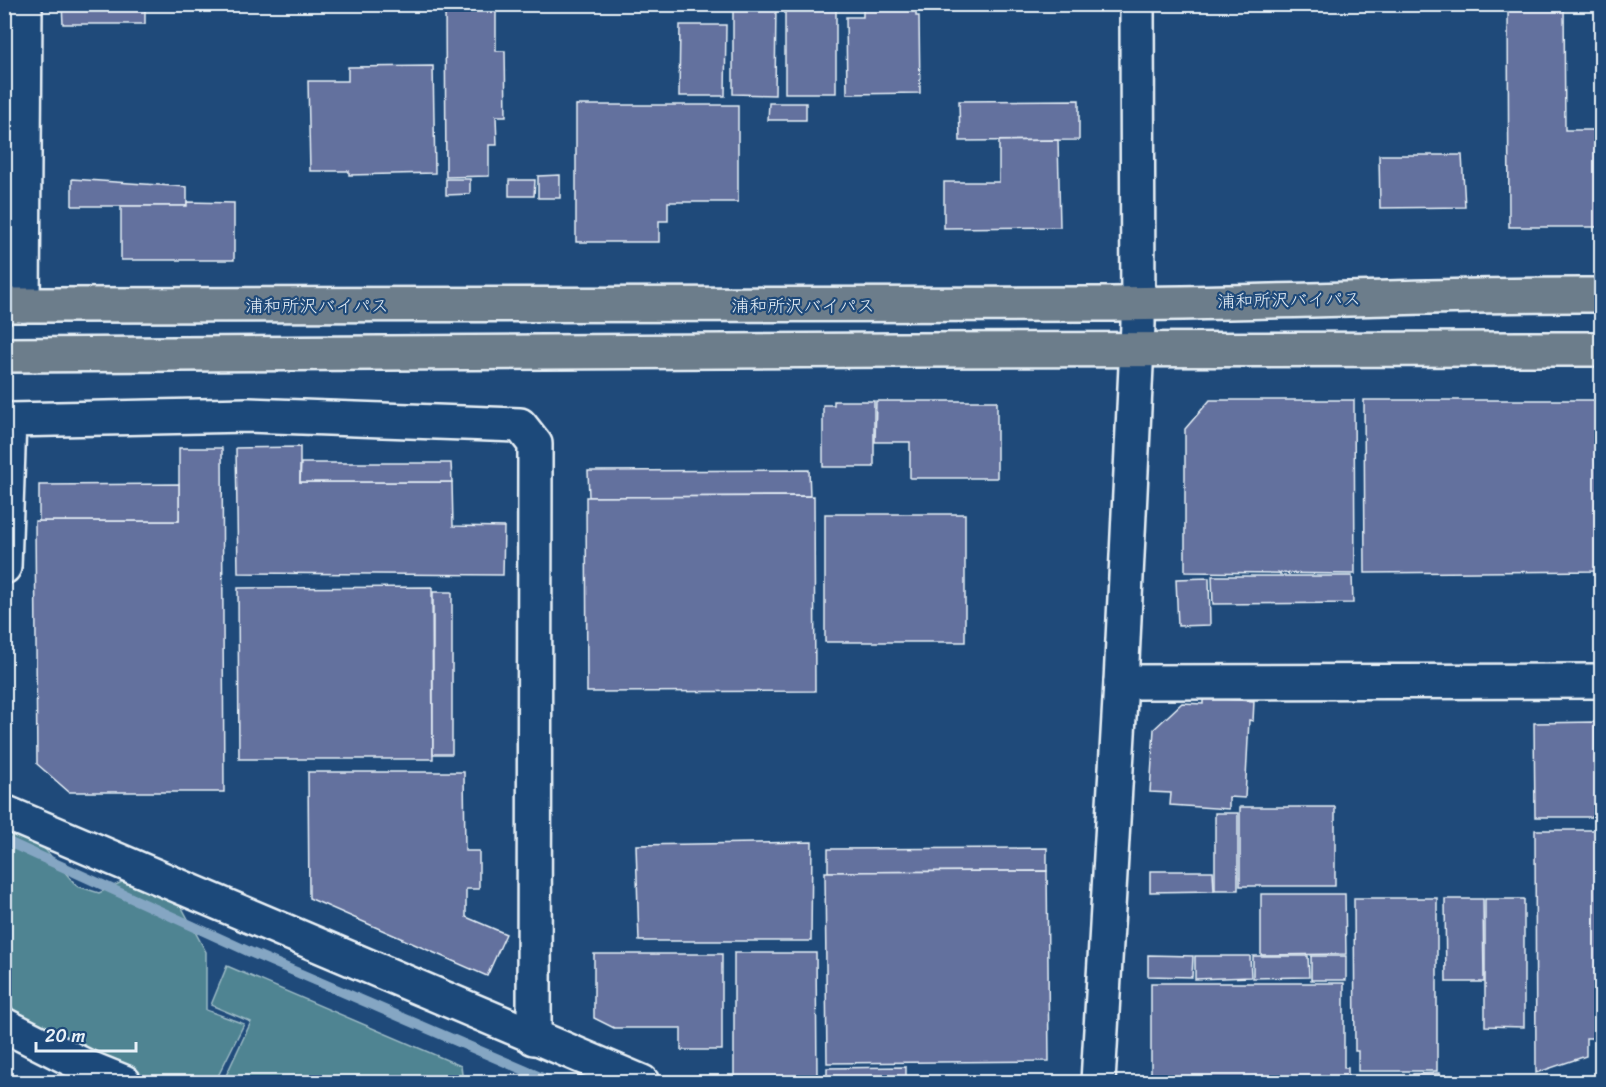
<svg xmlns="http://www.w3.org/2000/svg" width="1606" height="1087" font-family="Sriracha,'Klee One',sans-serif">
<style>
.green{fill:#4f8492;stroke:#9cbac5;stroke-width:1.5}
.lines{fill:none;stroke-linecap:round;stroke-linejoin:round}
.stream{stroke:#85a6c3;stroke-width:10}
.building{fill:#64719e;stroke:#e8f1f8;stroke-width:1.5}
.street-casing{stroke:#e8f1f8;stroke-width:38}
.secondary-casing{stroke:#e8f1f8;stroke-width:38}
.highway-casing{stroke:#e8f1f8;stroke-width:38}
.street{stroke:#1f4a7a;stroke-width:33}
.secondary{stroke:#1f4a7a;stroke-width:33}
.highway{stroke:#6c7d8b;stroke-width:33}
.labels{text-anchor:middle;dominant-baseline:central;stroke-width:4.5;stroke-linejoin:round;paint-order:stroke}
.street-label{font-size:18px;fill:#e8f1f8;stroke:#1f4a7a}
</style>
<rect width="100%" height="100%" fill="#1f4a7a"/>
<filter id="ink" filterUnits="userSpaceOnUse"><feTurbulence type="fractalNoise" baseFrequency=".0167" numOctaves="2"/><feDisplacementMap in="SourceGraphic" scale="12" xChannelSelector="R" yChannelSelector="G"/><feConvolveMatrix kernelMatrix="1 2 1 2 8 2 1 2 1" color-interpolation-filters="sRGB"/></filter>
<g filter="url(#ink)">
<g class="green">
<path d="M4 827 43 847 77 886 99 893 126 880 149 887 181 906 206 952V1010L244 1024 215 1082H136L22 1016 5 1002Z"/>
<path d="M227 966 461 1066 463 1082H223L251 1022 211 1005Z"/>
</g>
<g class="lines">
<path class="stream" d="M4 840 252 953 552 1082"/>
</g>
<g class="building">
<path d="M62 4H145V24H63Z"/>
<path d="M445 4H503V7H496V51H505L506 116H496L497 145H489V176L446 177Z"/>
<path d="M733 4H776L775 95 733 94Z"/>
<rect x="785" y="4" width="51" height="89"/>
<path d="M863 4H916V16H919L920 93 847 94 846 17H863Z"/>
<path d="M1508 4H1564L1565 130H1602V227H1509Z"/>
<path d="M680 25H726L725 96H679Z"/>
<path d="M433 66 435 173 349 175V171H310L308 81H348V67Z"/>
<path d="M1079 100V140L960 141 959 101Z"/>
<path d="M769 103H806V120H768Z"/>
<path d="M576 105H738V202H668V221H659V242H576Z"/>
<path d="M1058 140 1060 227 944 228V182H999V141Z"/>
<path d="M1379 155H1462L1465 207 1380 208Z"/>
<path d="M560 175V198H538V176Z"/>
<path d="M72 179 187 187V206H72Z"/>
<path d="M446 179H470V194L446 195Z"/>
<path d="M509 180H535L534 196H509Z"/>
<path d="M187 202 234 203V260H121V206H187Z"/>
<path d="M1210 400H1354L1355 574 1185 572V429Z"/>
<path d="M1364 400H1602V571L1365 573Z"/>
<path d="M834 401H874V467H823V405H834Z"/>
<path d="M876 401H997V478H910V442H875Z"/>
<path d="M300 447V482H452L453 526 504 527 503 575 238 573 236 448Z"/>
<path d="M179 448H222L224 792H69L37 764 35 521H179Z"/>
<path d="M301 463H451L452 482H300Z"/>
<path d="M809 470 810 496 589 497 588 471Z"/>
<path d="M179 484V521H39V485Z"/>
<path d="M814 496 815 691 587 692 586 497Z"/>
<rect x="825" y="514" width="140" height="128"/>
<path d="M1212 576H1352L1353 603 1213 604Z"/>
<path d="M1209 578 1210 625 1178 626 1176 579Z"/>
<path d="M432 587 433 759H239L238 588Z"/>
<rect x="433" y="592" width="19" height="162"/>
<path d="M1203 698 1254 701 1253 721 1249 720 1245 798 1229 797V809L1170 805 1171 793 1150 792 1154 729 1182 703 1203 704Z"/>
<path d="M1595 722 1596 817H1535L1534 723Z"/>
<path d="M308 772H464L465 851H479V889H466V917L506 934 487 976 309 898Z"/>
<rect x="1240" y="807" width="95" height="79"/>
<rect x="1215" y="813" width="23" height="77"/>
<path d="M1535 830H1602V1038H1586V1056L1536 1073Z"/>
<path d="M812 842 811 941H639L636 845Z"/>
<path d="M1047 848V871L828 872V849Z"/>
<path d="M1047 871 1049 1061 827 1063 825 872Z"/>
<path d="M1150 871H1213L1214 891 1150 892Z"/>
<path d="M1261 894H1345L1346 954 1261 955Z"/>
<path d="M1354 898H1437V1071H1358V1051H1355Z"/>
<path d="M1445 899H1483L1484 982H1446Z"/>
<path d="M1485 899H1524V1027L1485 1026Z"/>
<path d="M734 953H816L817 1077H734Z"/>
<path d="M594 954H722V1050H681V1028H614L594 1018Z"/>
<path d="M1148 955 1193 956 1192 977 1148 976Z"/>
<path d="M1195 956H1250L1251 977 1195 979Z"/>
<path d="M1253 956H1308L1309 977 1253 978Z"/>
<rect x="1311" y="956" width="35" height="24"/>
<path d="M1151 983H1344V1068H1348V1082H1151Z"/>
<path d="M906 1067V1082H827V1068Z"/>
<path d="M1440 1073V1082H1413V1074Z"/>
<path d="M932 1080 1048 1081V1082H932Z"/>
</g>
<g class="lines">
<g class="street-casing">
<path id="street" d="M4 567 9 420 248 415 520 425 535 444 534 1038"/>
</g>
<g class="secondary-casing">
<g id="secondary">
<path d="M23 305 25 4"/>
<path d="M4 420H9"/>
<path d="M1121 682 1602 681"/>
<path d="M4 812 642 1082"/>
<path d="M4 1025 87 1067 124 1082"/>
<path d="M1098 1082 1121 682 1138 324 1137 4"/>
</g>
</g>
<g class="highway-casing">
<g id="highway">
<path d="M4 305C374 304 743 306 1112 304 1275 303 1438 294 1602 295"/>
<path d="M4 355 903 350 1602 349"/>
</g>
</g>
<use href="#street" class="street"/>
<use href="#secondary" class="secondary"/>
<use href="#highway" class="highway"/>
</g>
</g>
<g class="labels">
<g class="street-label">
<text transform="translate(1289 300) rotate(-1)">浦和所沢バイパス</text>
<text x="317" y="306">浦和所沢バイパス</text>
<text x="803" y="306">浦和所沢バイパス</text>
</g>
</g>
<rect width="1606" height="1087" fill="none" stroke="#1f4a7a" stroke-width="24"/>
<rect x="12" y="12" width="1582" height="1063" fill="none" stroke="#e8f1f8" stroke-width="2" filter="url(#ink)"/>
<path d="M36 1042v9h100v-9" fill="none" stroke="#e8f1f8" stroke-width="3"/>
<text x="45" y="1042" font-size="18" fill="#e8f1f8" stroke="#1f4a7a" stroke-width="4.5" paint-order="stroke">20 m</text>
</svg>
